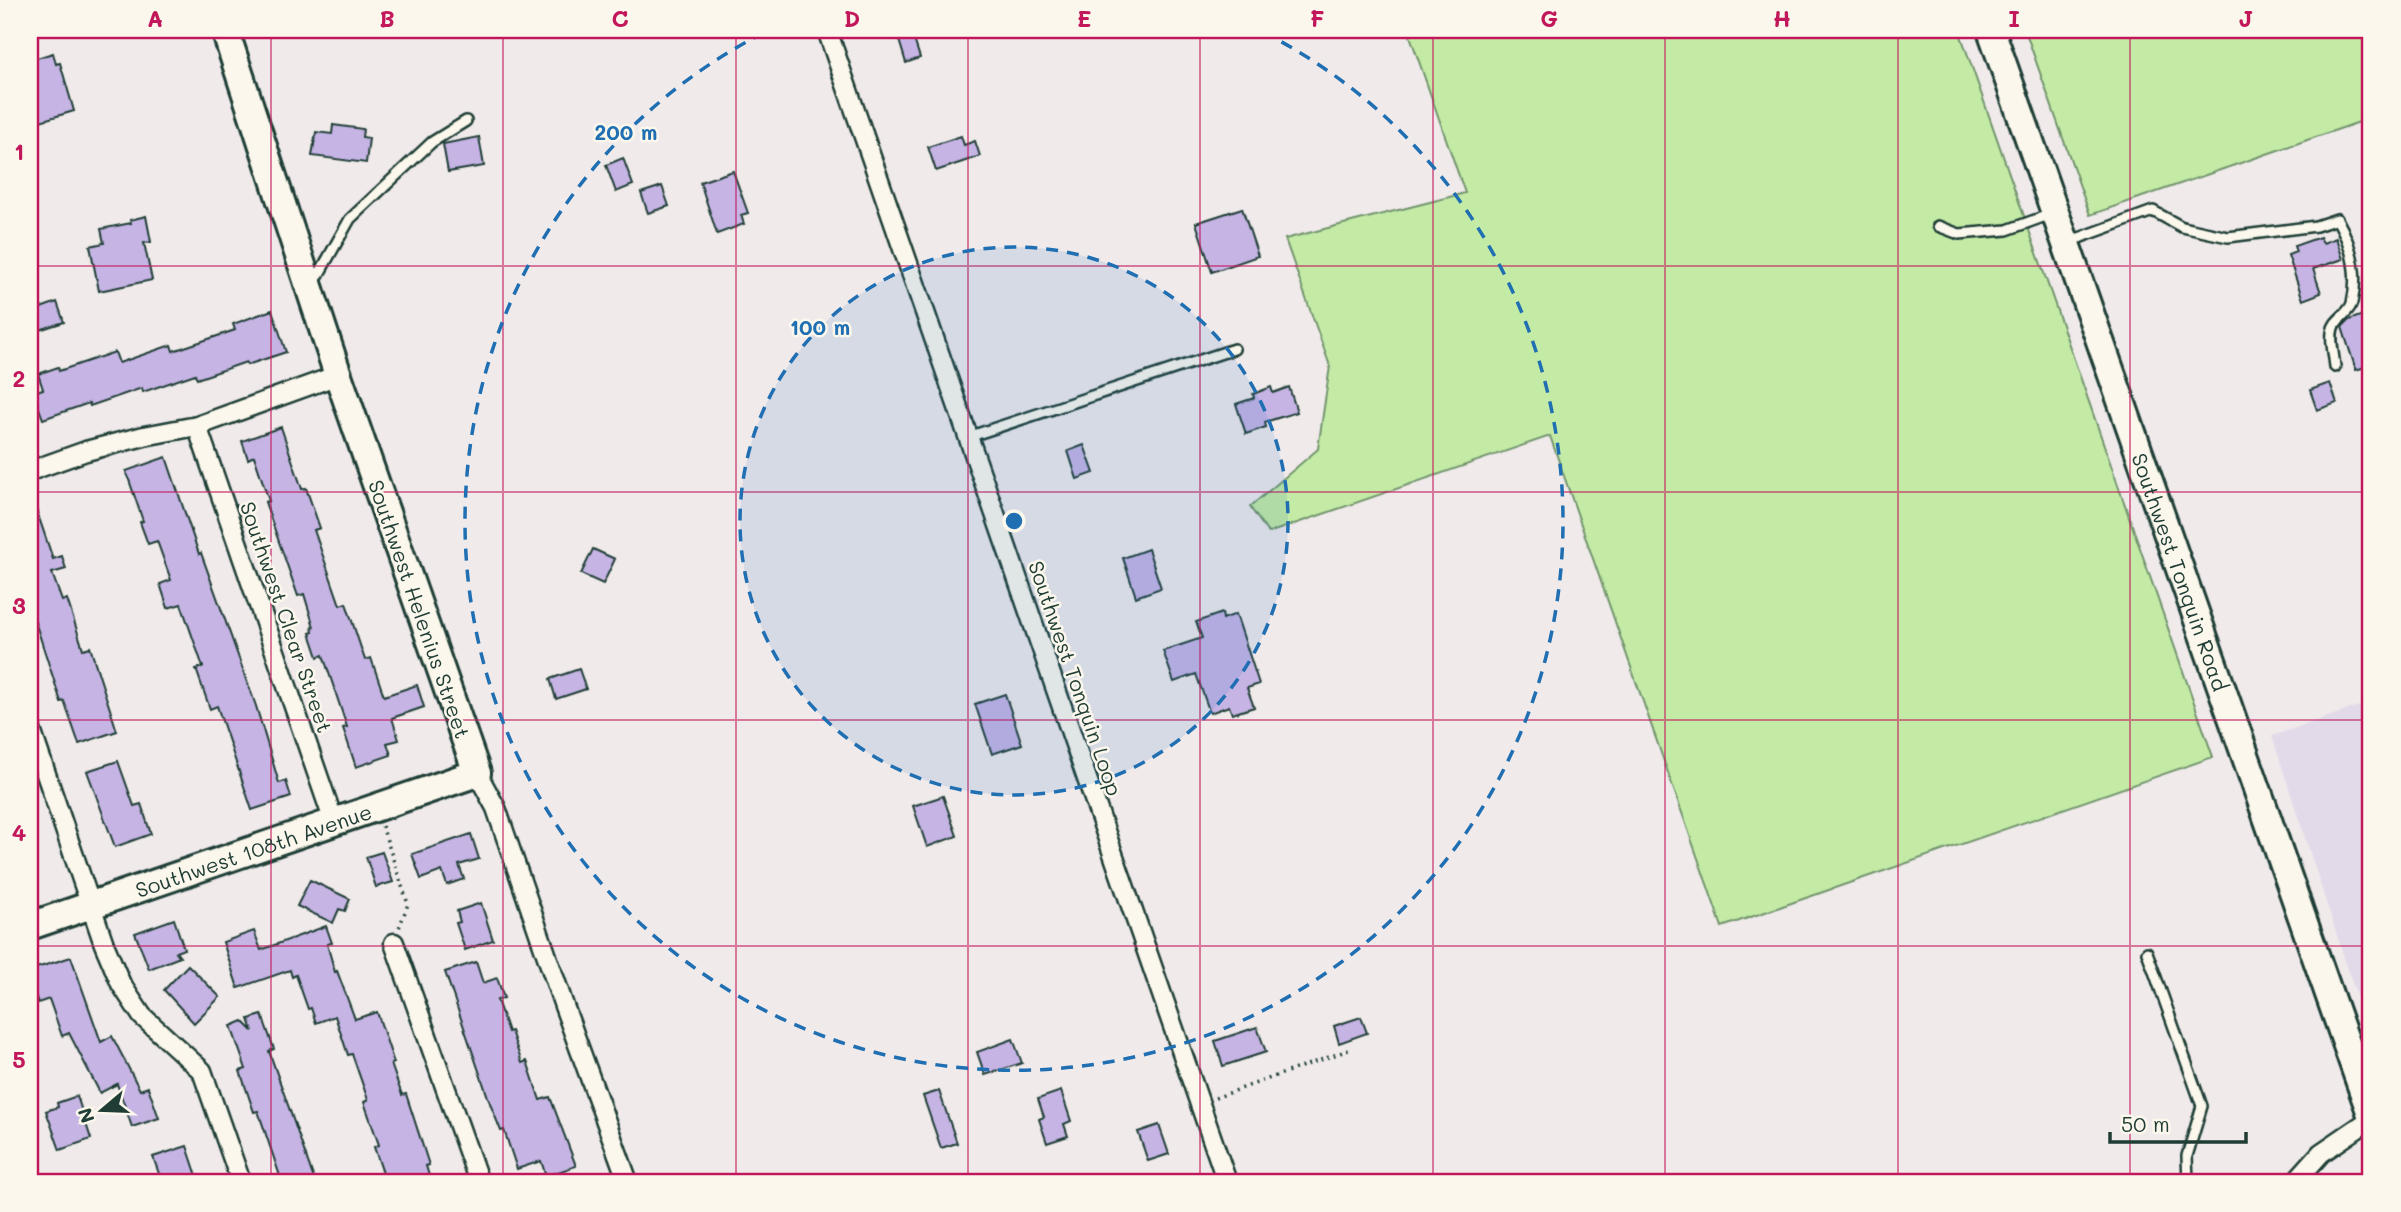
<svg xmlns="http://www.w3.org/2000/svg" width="2401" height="1212" font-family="Mali,sans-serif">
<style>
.built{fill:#e3dae9}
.green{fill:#c4eba6;stroke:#72946d;stroke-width:2}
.building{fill:#c6b4e5;stroke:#1f3d34;stroke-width:2}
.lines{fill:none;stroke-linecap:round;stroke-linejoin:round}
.lane-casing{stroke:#1f3d34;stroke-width:14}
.street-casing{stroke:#1f3d34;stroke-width:23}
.secondary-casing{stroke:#1f3d34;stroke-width:32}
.path{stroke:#1f3d34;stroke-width:3.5;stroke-dasharray:2 5;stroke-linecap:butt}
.lane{stroke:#fbf7ec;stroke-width:9}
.street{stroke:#fbf7ec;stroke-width:18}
.secondary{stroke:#fbf7ec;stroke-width:26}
.grid{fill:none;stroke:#c2185b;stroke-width:2;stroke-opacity:0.55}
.ring{fill:none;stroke:#1f6fb2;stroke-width:3.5;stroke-dasharray:12 9}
.labels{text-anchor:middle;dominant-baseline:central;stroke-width:5;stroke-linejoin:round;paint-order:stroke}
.street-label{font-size:21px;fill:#1f3d34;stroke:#fbf7ec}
.centre{fill:#1f6fb2;stroke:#fbf7ec;stroke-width:3.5}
.ring-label{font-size:21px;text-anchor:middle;font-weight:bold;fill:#1f6fb2;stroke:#fbf7ec;stroke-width:5;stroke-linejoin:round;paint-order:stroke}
.neatline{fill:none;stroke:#c2185b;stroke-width:2.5}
.grid-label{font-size:23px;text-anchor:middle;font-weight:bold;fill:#c2185b}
</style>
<rect width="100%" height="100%" fill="#f0eaeb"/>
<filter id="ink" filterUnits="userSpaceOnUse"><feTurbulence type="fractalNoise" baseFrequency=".0143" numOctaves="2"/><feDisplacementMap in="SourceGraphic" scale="14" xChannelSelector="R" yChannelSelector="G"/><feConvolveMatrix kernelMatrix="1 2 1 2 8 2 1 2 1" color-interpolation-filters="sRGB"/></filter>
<g filter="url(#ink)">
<path class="built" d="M2371 702V1040L2272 736Z"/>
<g class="green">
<path d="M1408 30H1959L2213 757 1722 927 1550 436 1268 533 1250 507 1318 449 1330 366 1285 239 1465 193Z"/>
<path d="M2025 30H2371V118L2090 215Z"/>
</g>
<g class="building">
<path d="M896 30H911L920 58 906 63Z"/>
<path d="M53 53 56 64 60 63 74 111 30 124V60Z"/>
<path d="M333 125 363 129 362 137 369 138 366 163 312 156 316 132 332 134Z"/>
<path d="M961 136 964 145 975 141 980 156 936 171 928 147Z"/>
<path d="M479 137 484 166 448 172 443 144Z"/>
<path d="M623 158 633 185 616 192 606 165Z"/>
<path d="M733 171 748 213 741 215 744 224 717 234 700 182Z"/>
<path d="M662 186 669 206 648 213 641 193Z"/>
<path d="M1242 208 1258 256 1212 272 1196 223Z"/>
<path d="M146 216 151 242 144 243 152 280 99 291 90 246 104 243 101 229 131 223 130 220Z"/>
<path d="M2320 237 2323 243 2336 238 2343 259 2313 269 2321 293 2303 300 2288 255 2296 252 2294 246Z"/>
<path d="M57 302 64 322 30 333V312Z"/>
<path d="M272 310 286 352 247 365 246 362 197 379 195 374 143 392 142 388 90 406 89 403 43 419 33 392 43 389 38 374 58 367 59 371 115 352 119 363 171 345 173 351 235 330 233 324Z"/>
<path d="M2371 312V365L2356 370 2342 327 2349 320Z"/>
<path d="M2330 383 2337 403 2317 410 2310 390Z"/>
<path d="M1271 387 1273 393 1289 387 1297 412 1265 422 1266 427 1246 434 1236 404 1254 398 1253 394Z"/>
<path d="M281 427 302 489 306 488 320 528 314 530 340 605 346 603 365 660 371 658 384 696 417 685 424 707 392 718 399 740 387 743 391 755 356 767 343 728 347 727 323 655 318 657 310 633 313 632 312 627H314L304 594 298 596 265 502 269 501 254 456 248 459 242 441Z"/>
<path d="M1084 445 1094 473 1077 479 1068 451Z"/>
<path d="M166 457 199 554 201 553 256 706 279 783 286 781 291 797 252 810 217 706 210 709 196 669 203 667 181 604 168 608 160 584 171 580 157 541 148 544 140 522 143 521 126 471Z"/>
<path d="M30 497H32L53 559 62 556 66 569 52 573 62 601 67 599 83 649 90 647 117 731 79 744 64 701 61 702 30 606Z"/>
<path d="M593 549 615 559 603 584 581 574Z"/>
<path d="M1148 549 1161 588 1136 597 1123 558Z"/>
<path d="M1222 613 1223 619 1236 614 1259 684 1247 688 1254 707 1232 714 1229 706 1210 713 1196 674 1174 682 1163 651 1202 638 1196 622Z"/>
<path d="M579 669 586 689 556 699 550 679Z"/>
<path d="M1005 694 1022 744 992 754 975 704Z"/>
<path d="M118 761 134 806 141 804 151 834 115 847 87 771Z"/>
<path d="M943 796 957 836 927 847 913 806Z"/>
<path d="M471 834 479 859 459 865 464 879 447 885 442 871 421 879 412 854Z"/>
<path d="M382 852 393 882 376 887 366 857Z"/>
<path d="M310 880 350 899 345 911 339 909 333 923 297 906Z"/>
<path d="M481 903 493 940 465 950 456 923 460 922 457 911Z"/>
<path d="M174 919 184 949 176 952 180 957 149 969 135 933Z"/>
<path d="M326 926 332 943 327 944 335 972 337 971 355 1019 377 1012 394 1063 391 1064 402 1095 406 1094 429 1165 426 1166 431 1182H386L374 1147 379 1145 364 1102 368 1100 352 1054 348 1055 335 1016 316 1023 311 1008 308 1009 296 975 292 977 290 970 238 988 223 942 254 931 261 950Z"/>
<path d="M71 957 101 1042 112 1036 140 1090 148 1087 159 1118 132 1127 117 1084 100 1093 69 1033 62 1036 49 999 38 1003 30 980V970Z"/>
<path d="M476 962 483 983 497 978 504 998 497 1000 508 1032 511 1031 522 1063 527 1061 540 1100 550 1097 576 1166 546 1176 541 1161 517 1169 504 1130 501 1131 491 1106 445 972Z"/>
<path d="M188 965 220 997 194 1023 164 990Z"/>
<path d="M262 1015 274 1049 269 1051 315 1182H282L258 1111 254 1112 240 1071 246 1069 231 1026 243 1021 253 1031 249 1019Z"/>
<path d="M1361 1017 1367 1033 1339 1043 1334 1026Z"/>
<path d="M1257 1027 1266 1052 1223 1066 1215 1041Z"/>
<path d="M1013 1039 1022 1063 985 1075 977 1052Z"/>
<path d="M939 1091 957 1143 941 1148 923 1096Z"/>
<path d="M1061 1091 1071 1121 1064 1124 1068 1136 1047 1143 1039 1119 1044 1117 1038 1099Z"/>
<path d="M77 1096 91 1139 60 1150 46 1111 58 1107 57 1103Z"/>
<path d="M1159 1125 1169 1154 1148 1161 1138 1132Z"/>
<path d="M187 1146 199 1182H184L182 1177 162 1182 153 1157Z"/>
</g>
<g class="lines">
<g class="lane-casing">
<g id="lane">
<path d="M1938 226 1959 234 2007 230 2054 213"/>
<path d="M2068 242 2153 211 2182 227 2228 237 2316 226 2337 219C2351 244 2359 273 2352 303 2350 311 2340 317 2335 324 2328 334 2334 354 2335 367"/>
<path d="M314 283 350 219 432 142 466 121"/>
<path d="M968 437 1234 349"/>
<path d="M2147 952 2202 1106 2187 1156 2188 1182"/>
</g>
</g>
<g class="street-casing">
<g id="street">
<path d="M827 30 1227 1182"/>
<path d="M197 426 334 822"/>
<path d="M30 471 86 451 144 436 197 426 338 375"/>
<path d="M30 727 104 944 121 984 142 1016 202 1071 241 1182"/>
<path d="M477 773 496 808 564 1006 628 1182"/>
<path d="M394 943 479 1182"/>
<path d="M2295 1182 2321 1153 2371 1119"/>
</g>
</g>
<g class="secondary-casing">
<g id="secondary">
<path id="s1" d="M1991 30 2371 1114"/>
<path id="s2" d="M30 926 477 773 338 375 225 30"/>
</g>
</g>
<g class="path">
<path d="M382 826 408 904 399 928"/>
<path d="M1215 1098 1351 1049"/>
</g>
<use href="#lane" class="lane"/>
<use href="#street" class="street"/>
<use href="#secondary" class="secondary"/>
</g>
</g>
<path class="grid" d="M271 30V1182M503 30V1182M736 30V1182M968 30V1182M1200 30V1182M1433 30V1182M1665 30V1182M1898 30V1182M2130 30V1182M30 266H2371M30 492H2371M30 720H2371M30 946H2371"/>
<circle cx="1014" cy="521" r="274" fill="#1f6fb2" fill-opacity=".12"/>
<g class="ring">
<circle cx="1014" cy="521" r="274"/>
<path d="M1263 32A549 549 0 1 1 765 32"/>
</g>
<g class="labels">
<g class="street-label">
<text stroke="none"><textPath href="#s1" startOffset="574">Southwest Tonquin Road</textPath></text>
<text transform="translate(420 609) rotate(71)">Southwest Helenius Street</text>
<text transform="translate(287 617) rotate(71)">Southwest Clear Street</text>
<text transform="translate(1076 678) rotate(71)">Southwest Tonquin Loop</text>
<text stroke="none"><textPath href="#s2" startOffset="236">Southwest 108th Avenue</textPath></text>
</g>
</g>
<circle cx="1014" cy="521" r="10" class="centre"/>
<g class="ring-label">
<text x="626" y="140">200 m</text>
<text x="820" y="335">100 m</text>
</g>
<rect width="2401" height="1212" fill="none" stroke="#fbf7ec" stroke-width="77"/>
<g transform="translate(102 1110) rotate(251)" stroke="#fbf7ec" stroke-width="5" paint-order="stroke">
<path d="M0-5L12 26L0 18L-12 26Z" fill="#1f3d34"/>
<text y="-10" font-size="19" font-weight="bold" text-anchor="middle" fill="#1f3d34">N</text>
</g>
<path d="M2110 1132v10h136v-10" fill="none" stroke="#1f3d34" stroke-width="3.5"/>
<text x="2121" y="1132" font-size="21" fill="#1f3d34" stroke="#fbf7ec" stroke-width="5" paint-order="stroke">50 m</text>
<rect x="38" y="38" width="2324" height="1136" class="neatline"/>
<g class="grid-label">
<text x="155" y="27">A</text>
<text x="387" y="27">B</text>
<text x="620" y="27">C</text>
<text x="852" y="27">D</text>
<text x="1084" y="27">E</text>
<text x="1317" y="27">F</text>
<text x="1549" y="27">G</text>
<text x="1782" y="27">H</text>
<text x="2014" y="27">I</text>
<text x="2246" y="27">J</text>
<text x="19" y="160">1</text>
<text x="19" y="387">2</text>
<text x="19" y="614">3</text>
<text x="19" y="841">4</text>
<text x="19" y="1068">5</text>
</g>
</svg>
